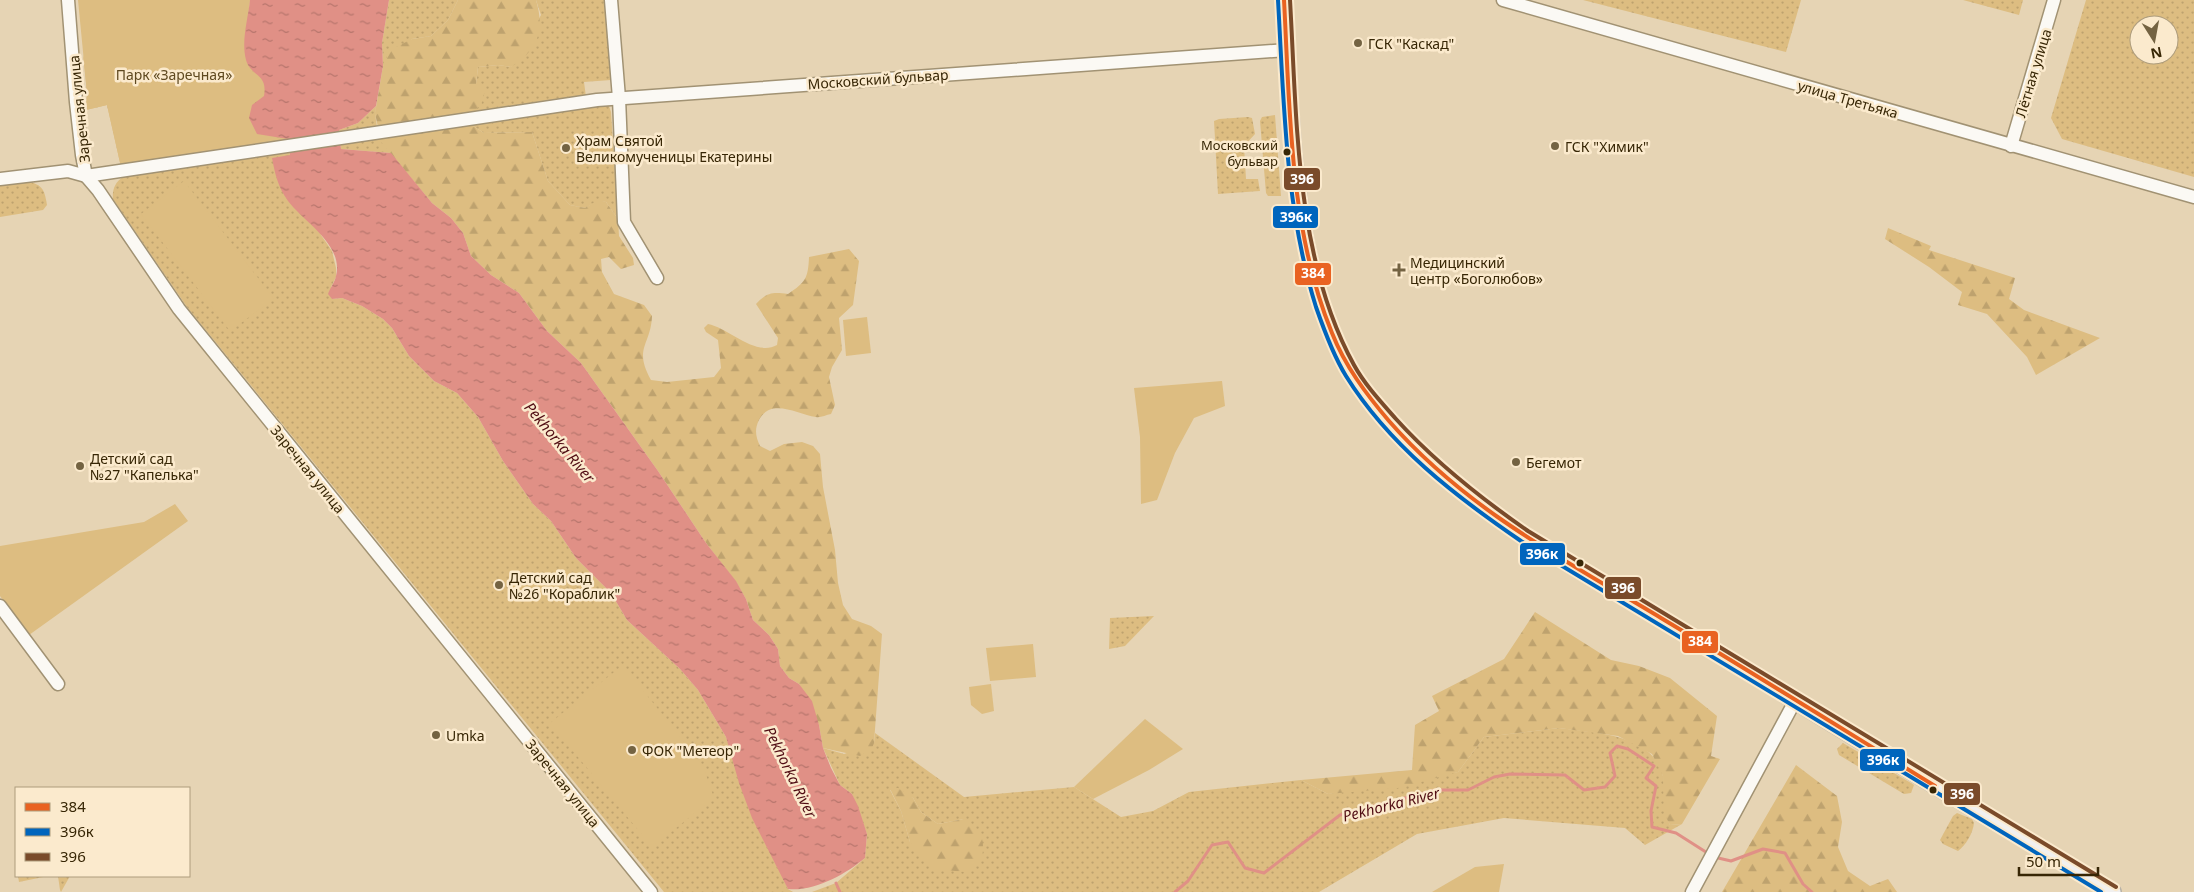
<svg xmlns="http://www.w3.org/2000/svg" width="2194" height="892" font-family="'Noto Sans',sans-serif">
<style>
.grass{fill:url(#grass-dots);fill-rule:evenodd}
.forest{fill:url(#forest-firs)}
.park{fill:#ddbd81}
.water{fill:url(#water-ripples)}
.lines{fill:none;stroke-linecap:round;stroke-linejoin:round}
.stream{stroke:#e09086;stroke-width:3}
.minor-casing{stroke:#a19273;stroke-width:15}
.major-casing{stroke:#b8b2a7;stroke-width:18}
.minor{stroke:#fbf9f4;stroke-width:12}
.major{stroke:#f1f0ef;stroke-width:15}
.bus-1-casing{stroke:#fbeacd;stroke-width:8}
.bus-2-casing{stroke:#fbeacd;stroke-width:8}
.bus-3-casing{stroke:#fbeacd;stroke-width:8}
.bus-1{stroke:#e96221;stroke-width:4}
.bus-2{stroke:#0065bd;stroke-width:4}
.bus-3{stroke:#7a4b2a;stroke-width:4}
.poi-dot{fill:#746342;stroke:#fbeacd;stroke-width:2}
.bus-dot{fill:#372605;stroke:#fbeacd;stroke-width:2}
.labels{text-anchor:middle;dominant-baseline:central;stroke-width:5;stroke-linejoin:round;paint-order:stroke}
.bus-label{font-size:13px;fill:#372605;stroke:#fbeacd;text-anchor:end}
.poi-label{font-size:14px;fill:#372605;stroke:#fbeacd;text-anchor:start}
.street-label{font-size:14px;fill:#372605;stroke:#fbeacd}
.park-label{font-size:14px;fill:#5f4920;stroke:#fbeacd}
.water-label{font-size:15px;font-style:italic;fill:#500c13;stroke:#fbeacd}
.line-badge{stroke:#fbeacd;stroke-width:2}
.badge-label{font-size:14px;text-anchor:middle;font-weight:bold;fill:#fff}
</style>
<defs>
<pattern id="grass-dots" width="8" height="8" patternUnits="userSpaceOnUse" patternTransform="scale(1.25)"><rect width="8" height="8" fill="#ddbd81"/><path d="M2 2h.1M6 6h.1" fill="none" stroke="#bea26e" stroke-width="1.8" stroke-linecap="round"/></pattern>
<pattern id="forest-firs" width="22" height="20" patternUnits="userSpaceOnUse" patternTransform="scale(1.25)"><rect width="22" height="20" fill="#ddbd81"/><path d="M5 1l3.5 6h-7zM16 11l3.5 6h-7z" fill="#bea26e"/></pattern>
<pattern id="water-ripples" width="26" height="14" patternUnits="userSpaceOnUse" patternTransform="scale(1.25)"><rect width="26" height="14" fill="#e09086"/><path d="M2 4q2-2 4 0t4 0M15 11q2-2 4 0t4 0" fill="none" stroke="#b6756c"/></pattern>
</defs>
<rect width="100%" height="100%" fill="#e6d4b4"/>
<g class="grass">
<path d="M250 0 245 39 288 139 290 155 321 235 332 251 336 268V277L331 287 332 299 342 298 362 306 383 319 392 328 409 356 434 381 457 393 478 417 503 461 533 504 551 521 576 558 611 593 627 620 680 669 698 690 726 737 788 889 793 892H664L187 307 113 199C112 190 115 182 123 177L199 166 198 156 121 167 107 105 86 110 87 93 83 55 87 67Z"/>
<path d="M389 0H458L448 20 431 36 412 39 383 66 382 43Z"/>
<path d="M536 0H604L611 80 584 82 586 97 469 115 476 84 478 67 498 65 511 67 541 15Z"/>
<path d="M1583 0H1801L1786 52Z"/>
<path d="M1963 0H2023L2019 15Z"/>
<path d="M2086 0H2194V177L2062 139 2051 118ZM2139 25H2169V55H2139Z"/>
<path d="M608 103 611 112 618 219 606 202 598 201 585 208 570 205 548 181 532 132 484 133 470 124Z"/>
<path d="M376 106C374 123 379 140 391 153L341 149 339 130 358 123Z"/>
<path d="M1275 115 1281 196H1268L1266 193 1260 121 1262 117Z"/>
<path d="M1248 117 1252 118 1255 134 1244 146 1246 179H1258L1260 191 1218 194 1214 121 1219 119Z"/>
<path d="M24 180C42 185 44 187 47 205L43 210 0 217V184Z"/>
<path d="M1154 616 1125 646 1109 649 1110 618Z"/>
<path d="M1559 728C1594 733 1653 733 1663 776 1667 794 1661 806 1670 825L1682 824 1645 845 1625 828 1504 818 1417 834 1319 892H812L836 883 865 858 867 834 852 794 840 785 823 748 844 754 874 743 875 733 964 797 1074 787 1121 817 1153 811 1189 792 1301 780 1328 794 1458 772 1484 737ZM890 790 913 798 921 812 938 824 964 819 910 842 901 811Z"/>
<path d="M1843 743 1911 783 1914 785 1911 793 1904 794 1839 755 1837 749Z"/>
<path d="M1957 813 1972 819 1974 823C1973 833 1966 845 1958 851L1943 844 1940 840 1953 816Z"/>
<path d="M18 876H48L19 882Z"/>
<path d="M58 876H70L61 892 60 890Z"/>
</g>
<g class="forest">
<path d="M458 0H536C545 30 538 50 511 67L498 65 478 67 476 84 485 91 481 105 469 115 470 124 484 133 532 132 548 181 570 205 585 208 598 200 606 202 618 219 619 236 633 258 634 265 621 269 609 257 601 259 602 272 614 294 644 305 652 316C651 345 633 348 651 380L667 382 714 377 721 368 718 340 706 332 704 328 708 324C729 328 755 357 777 345L778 338 756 304C767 292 773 292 788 294 806 282 808 278 809 257L849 249 859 261 853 305 839 318 842 350 832 367 829 377 835 405 831 414C826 415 820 418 816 417 797 414 771 397 759 420 754 430 756 437 760 446L770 451 784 444 802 442 813 446 820 454 823 487 835 550 838 583 843 605 852 619 871 626 882 634 874 743 872 748 860 756 823 748 819 725 799 684 789 678 780 666 778 649 769 635 753 620 746 599 736 582 706 543 658 471 581 363 547 331 519 293 491 275 471 256 463 233 451 218 432 203 381 142 375 113 383 66 388 54 396 47 412 39 431 36 448 20Z"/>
<path d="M1888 228 1931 246 1929 250 2015 278 2009 299 2024 310 2100 338 2036 375 2027 357 1987 314 1958 305 1962 292 1929 267 1885 239Z"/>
<path d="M1535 612 1611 660 1639 666 1670 678 1717 716 1711 756 1720 759 1682 824 1670 825 1664 813 1663 776 1652 754 1618 736 1559 728 1484 737 1458 772 1398 788 1328 794 1301 780 1412 770 1415 725 1439 711 1432 696 1504 659Z"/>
<path d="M1796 765 1837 796 1842 822 1838 847 1848 871 1870 886 1888 879 1897 892H1722Z"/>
<path d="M898 788 913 798 921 812 938 824 964 819C982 832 985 837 982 859L966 872 934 869 910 842 901 811 890 789Z"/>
</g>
<g class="park">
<path d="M78 0H250L245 39 250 70C261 76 267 82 264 96L252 105 257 134 288 139 198 156 121 167 107 105 86 110 87 93Z"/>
<path d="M184 181 274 299 230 331 141 214Z"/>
<path d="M867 317 871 353 846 356 843 320Z"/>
<path d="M1222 381 1225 406 1194 418 1175 453 1157 500 1141 504 1140 437 1134 388Z"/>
<path d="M175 504 188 521 29 635 0 596V546L144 522Z"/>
<path d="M1033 644 1036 677 990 681 986 648Z"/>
<path d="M623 665 703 766 714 798 652 847 550 723Z"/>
<path d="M991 684 994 711 982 714 971 705 969 687Z"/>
<path d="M1145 719 1183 749 1149 770 1093 799 1074 787Z"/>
<path d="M1504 864 1499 892H1432L1475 867Z"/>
</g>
<path class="water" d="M250 0H389L382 43 383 66 376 106 358 123 339 130 341 149 391 153 432 203 451 218 463 233 471 256 491 275 519 293 547 331 581 363 658 471 706 543 736 581 746 599 753 620 769 635 778 649 780 666 789 678 799 684 812 701 819 725 823 748 831 768 840 785 852 794 858 806 867 834 865 858C846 874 814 892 788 889L752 818 739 783 726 737 698 690 680 669 627 620 611 593 576 558 551 521 533 504 503 461 478 417 457 393 434 381 409 356 392 328 383 319 362 306 342 298 332 299 328 294C330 288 335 282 336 276 344 245 304 222 288 201 278 187 275 174 272 158L290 155 288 139 257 134 249 118 252 105 264 96C268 73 251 77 246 60 241 41 248 19 250 0Z"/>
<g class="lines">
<g class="stream">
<path d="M1714 857 1731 861 1763 849 1785 853 1803 884 1812 892"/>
<path d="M836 883 840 892"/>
<path d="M1175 892 1188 881 1212 845 1228 842 1245 868 1264 873 1340 815 1436 790H1468L1494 777 1510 774 1565 775 1584 790 1605 787 1615 776 1610 753 1617 746 1628 749 1654 766 1646 778 1656 786 1651 811 1652 827 1676 833 1709 854"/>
</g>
<g class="minor-casing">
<g id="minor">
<path d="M68 0 76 102 82 155 86 176 98 190 179 309 651 892"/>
<path d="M611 0 619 98 624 222 657 278"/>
<path d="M1503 0 2194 197"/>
<path d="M2011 146 2054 0"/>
<path d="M0 179 68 171 86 176 597 100 1287 50"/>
<path d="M0 606 58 684"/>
<path d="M1692 892 1795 701"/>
</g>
</g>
<g class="major-casing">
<path id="major" d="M1284 0C1292 116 1291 263 1348 367 1357 383 1371 399 1383 414 1464 513 1578 567 1685 633 1826 721 1969 807 2113 892"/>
</g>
<use href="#minor" class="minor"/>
<use href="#major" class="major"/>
<g class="bus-1-casing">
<path id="bus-1" d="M1284 0C1290 110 1289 229 1332 333 1345 366 1366 394 1389 421 1466 509 1563 559 1661 618 1753 673 1844 730 1935 786"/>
</g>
<g class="bus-2-casing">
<path id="bus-2" d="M1278 0C1284 103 1285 208 1316 307 1324 330 1333 355 1346 376 1389 445 1455 496 1521 541L2101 892"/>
</g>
<g class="bus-3-casing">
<path id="bus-3" d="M1290 0C1297 119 1295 258 1354 365 1365 385 1381 402 1396 419 1435 462 1479 497 1528 531L2116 887"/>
</g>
<use href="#bus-1" class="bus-1"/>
<use href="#bus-2" class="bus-2"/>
<use href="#bus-3" class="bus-3"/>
</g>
<g class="poi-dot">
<circle cx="1358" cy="43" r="5"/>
<circle cx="1555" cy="146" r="5"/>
<circle cx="566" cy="148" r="5"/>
<path d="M1396.5 262.5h5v5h5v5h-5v5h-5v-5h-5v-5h5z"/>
<circle cx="1516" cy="462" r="5"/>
<circle cx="80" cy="466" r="5"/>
<circle cx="499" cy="585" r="5"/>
<circle cx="436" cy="735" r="5"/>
<circle cx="632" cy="750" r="5"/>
</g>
<g class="bus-dot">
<circle cx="1287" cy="152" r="4.5"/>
<circle cx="1580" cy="563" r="4.5"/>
<circle cx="1933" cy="790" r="4.5"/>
</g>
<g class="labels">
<g class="bus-label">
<text x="1278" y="145">Московский<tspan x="1278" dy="16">бульвар</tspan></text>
</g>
<g class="poi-label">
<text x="1368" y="43">ГСК "Каскад"</text>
<text x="576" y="140">Храм Святой<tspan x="576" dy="16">Великомученицы Екатерины</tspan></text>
<text x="1565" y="146">ГСК "Химик"</text>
<text x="1410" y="262">Медицинский<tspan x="1410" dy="16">центр «Боголюбов»</tspan></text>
<text x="90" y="458">Детский сад<tspan x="90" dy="16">№27 "Капелька"</tspan></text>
<text x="1526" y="462">Бегемот</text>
<text x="509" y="577">Детский сад<tspan x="509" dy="16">№26 "Кораблик"</tspan></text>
<text x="446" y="735">Umka</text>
<text x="642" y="750">ФОК "Метеор"</text>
</g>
<g class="street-label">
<text transform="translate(2033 73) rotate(-73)">Лётная улица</text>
<text transform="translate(878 79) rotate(-4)">Московский бульвар</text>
<text transform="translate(1848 99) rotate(16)">улица Третьяка</text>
<text transform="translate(79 109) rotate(-96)">Заречная улица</text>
<text transform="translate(308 469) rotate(51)">Заречная улица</text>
<text transform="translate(563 783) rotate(51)">Заречная улица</text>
</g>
<g class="park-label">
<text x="174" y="74">Парк «Заречная»</text>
</g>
<g class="water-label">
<text transform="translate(560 442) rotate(50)">Pekhorka River</text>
<text transform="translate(791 772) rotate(64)">Pekhorka River</text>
<text transform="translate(1391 804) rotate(-14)">Pekhorka River</text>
</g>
</g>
<g class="line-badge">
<rect x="1283" y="167" width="38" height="24" rx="5" fill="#7a4b2a"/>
<rect x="1272" y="205" width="47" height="24" rx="5" fill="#0065bd"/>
<rect x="1294" y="262" width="38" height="24" rx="5" fill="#e96221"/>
<rect x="1519" y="542" width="47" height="24" rx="5" fill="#0065bd"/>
<rect x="1604" y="576" width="38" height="24" rx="5" fill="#7a4b2a"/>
<rect x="1681" y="630" width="38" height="24" rx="5" fill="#e96221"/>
<rect x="1859" y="748" width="47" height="24" rx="5" fill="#0065bd"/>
<rect x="1943" y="782" width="38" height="24" rx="5" fill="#7a4b2a"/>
</g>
<g class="badge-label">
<text x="1302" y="184">396</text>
<text x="1296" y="222">396к</text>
<text x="1313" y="278">384</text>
<text x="1542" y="559">396к</text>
<text x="1623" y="593">396</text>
<text x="1700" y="646">384</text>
<text x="1883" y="765">396к</text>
<text x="1962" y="799">396</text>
</g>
<rect x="15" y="787" width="175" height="90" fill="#fbeacd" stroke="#ad9c7d"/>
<rect x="25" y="803" width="25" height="8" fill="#e96221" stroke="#ad9c7d"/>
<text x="60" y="812" font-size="15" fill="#372605">384</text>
<rect x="25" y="828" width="25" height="8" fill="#0065bd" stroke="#ad9c7d"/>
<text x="60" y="837" font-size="15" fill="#372605">396к</text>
<rect x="25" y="853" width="25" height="8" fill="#7a4b2a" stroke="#ad9c7d"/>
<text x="60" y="862" font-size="15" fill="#372605">396</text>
<g transform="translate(2154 40) rotate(169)"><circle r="24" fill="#fbeacd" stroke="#ad9c7d"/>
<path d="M0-4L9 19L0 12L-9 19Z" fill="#746342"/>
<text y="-8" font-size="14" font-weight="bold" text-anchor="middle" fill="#372605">N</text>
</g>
<path d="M2019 867v8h79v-8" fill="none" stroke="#372605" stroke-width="2.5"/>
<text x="2026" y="867" font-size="15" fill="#372605" stroke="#fbeacd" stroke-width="4" paint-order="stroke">50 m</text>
</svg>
